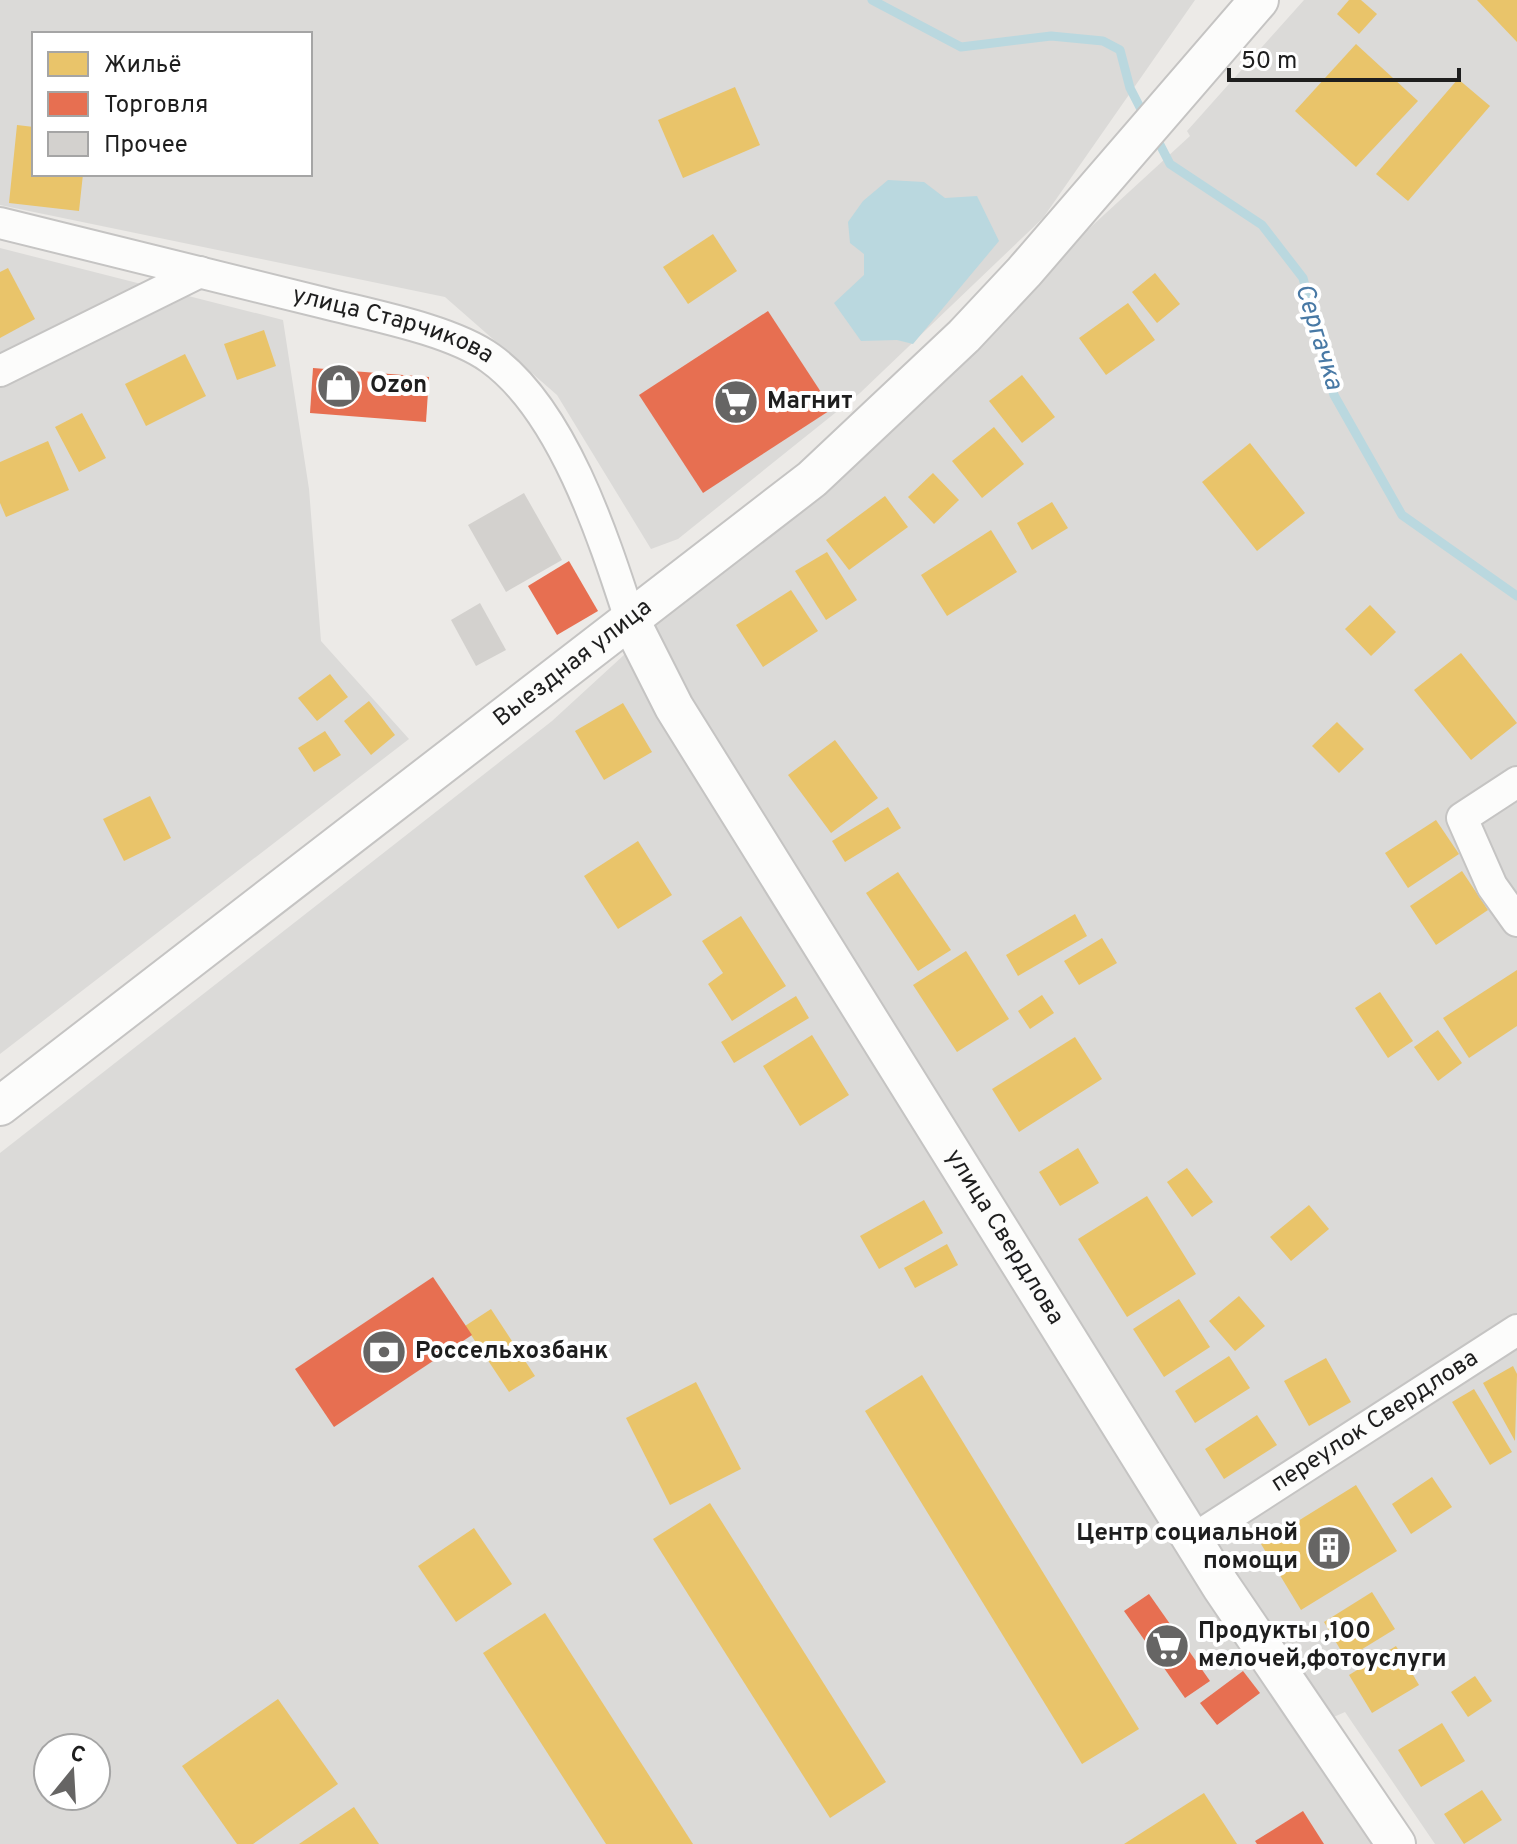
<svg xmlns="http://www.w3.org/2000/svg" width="1517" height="1844" font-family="Overpass,sans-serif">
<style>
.residential{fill:#dbdad8;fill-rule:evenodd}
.water{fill:#bad8df}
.homes{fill:#e9c46a}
.shops{fill:#e76f51}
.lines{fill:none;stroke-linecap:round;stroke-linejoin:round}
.stream{stroke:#bad8df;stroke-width:9}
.building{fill:#d3d1ce}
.minor-casing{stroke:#c5c4c3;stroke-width:34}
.tertiary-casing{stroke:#c5c4c3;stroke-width:42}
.minor{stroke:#fcfcfb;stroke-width:30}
.tertiary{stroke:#fcfcfb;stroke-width:38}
.labels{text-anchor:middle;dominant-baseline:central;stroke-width:8;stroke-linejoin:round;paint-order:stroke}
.street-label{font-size:24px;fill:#1e1e1e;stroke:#fff}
.poi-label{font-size:24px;font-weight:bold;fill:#1e1e1e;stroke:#fff;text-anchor:start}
.water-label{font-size:26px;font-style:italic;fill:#4879a5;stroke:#fff}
</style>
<rect width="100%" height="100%" fill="#eceae7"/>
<g class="residential">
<path d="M0 0H1195L1043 218 860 393 678 539 651 549 557 395 445 297 0 205ZM34 34H310V174H34Z"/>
<path d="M1304 0H1517V1844H1435L1345 1712 1302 1731 1375 1844H0V1153L552 721 1190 136 1187 131ZM48 1748H96V1796H48Z"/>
<path d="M0 248 283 320 309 489 321 641 409 739 0 1054Z"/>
</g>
<path class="water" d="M888 180 924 182 945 198 977 196 999 241 913 344 897 340 861 341 834 303 864 275V254L850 243 848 222 863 201Z"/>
<g class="homes">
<path d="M1349 0H1361L1377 14 1359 34 1337 14Z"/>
<path d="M1477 0H1517V42Z"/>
<path d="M1356 44 1418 101 1356 167 1295 111Z"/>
<path d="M1458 79 1490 106 1408 201 1376 174Z"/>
<path d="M735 87 760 145 683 178 658 120Z"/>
<path d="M17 125 34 127V174H83L79 211 9 203Z"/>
<path d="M713 234 737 271 688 304 663 267Z"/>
<path d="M8 268 35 319 0 338V272Z"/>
<path d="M1155 273 1180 304 1157 323 1132 292Z"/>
<path d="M1128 303 1155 340 1106 375 1079 338Z"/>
<path d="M264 330 276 366 237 380 224 344Z"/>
<path d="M185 354 206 396 146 426 125 384Z"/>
<path d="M1022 375 1055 417 1022 443 989 401Z"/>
<path d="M82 413 106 458 79 472 55 427Z"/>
<path d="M994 427 1024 464 982 498 952 461Z"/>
<path d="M48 441 69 490 6 517 0 503V462Z"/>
<path d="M1250 443 1305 513 1257 551 1202 482Z"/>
<path d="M933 473 959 500 934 524 908 497Z"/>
<path d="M885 496 908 527 849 570 826 540Z"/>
<path d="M1052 502 1068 528 1032 550 1017 523Z"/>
<path d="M991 530 1017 572 947 616 921 575Z"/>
<path d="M827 552 857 600 826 620 795 571Z"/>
<path d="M791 590 818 631 763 667 736 625Z"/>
<path d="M1370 605 1396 632 1371 656 1345 629Z"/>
<path d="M1461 653 1517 723 1471 760 1414 690Z"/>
<path d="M330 674 348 697 317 721 298 698Z"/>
<path d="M369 701 395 735 371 755 344 721Z"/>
<path d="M623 703 652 752 604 780 575 731Z"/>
<path d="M1337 722 1364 749 1339 773 1312 746Z"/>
<path d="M325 731 341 755 314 772 298 748Z"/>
<path d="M835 740 878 798 831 833 788 775Z"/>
<path d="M150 796 171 838 124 861 103 819Z"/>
<path d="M888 807 901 828 845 862 832 841Z"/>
<path d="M1436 820 1459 854 1408 888 1385 853Z"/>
<path d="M638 841 672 895 618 929 584 876Z"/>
<path d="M1462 871 1488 910 1436 945 1410 906Z"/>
<path d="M898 872 951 950 918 971 866 893Z"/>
<path d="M1075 914 1087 936 1018 976 1006 955Z"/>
<path d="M741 916 786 986 732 1021 708 984 723 973 702 941Z"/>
<path d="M1102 938 1117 963 1079 985 1064 961Z"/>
<path d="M966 951 1009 1019 957 1052 913 985Z"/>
<path d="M1517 970V1026L1469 1058 1443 1018Z"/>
<path d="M1380 992 1413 1041 1388 1058 1355 1008Z"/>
<path d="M1042 995 1054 1013 1030 1029 1018 1011Z"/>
<path d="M796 996 809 1018 734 1063 721 1042Z"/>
<path d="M1438 1030 1462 1063 1438 1081 1414 1047Z"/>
<path d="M812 1035 849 1095 800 1126 763 1066Z"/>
<path d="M1075 1037 1102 1079 1019 1132 992 1089Z"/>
<path d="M1078 1148 1099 1183 1060 1206 1039 1172Z"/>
<path d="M1187 1168 1213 1202 1192 1217 1167 1182Z"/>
<path d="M1147 1196 1196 1274 1127 1317 1078 1239Z"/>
<path d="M924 1200 943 1233 879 1269 860 1236Z"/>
<path d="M1309 1205 1329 1229 1291 1261 1270 1237Z"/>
<path d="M947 1244 958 1265 915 1288 904 1268Z"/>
<path d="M1239 1296 1265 1326 1235 1351 1209 1321Z"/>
<path d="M1179 1299 1210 1347 1164 1377 1133 1329Z"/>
<path d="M491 1309 535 1376 509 1392 465 1326Z"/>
<path d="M1229 1356 1250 1388 1195 1423 1175 1391Z"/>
<path d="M1326 1358 1351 1402 1309 1426 1284 1381Z"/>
<path d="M1513 1366 1517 1374 1515 1441 1483 1383Z"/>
<path d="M922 1375 1139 1729 1082 1764 865 1411Z"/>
<path d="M696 1382 741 1469 670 1505 626 1418Z"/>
<path d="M1474 1389 1512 1452 1490 1465 1452 1402Z"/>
<path d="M1257 1415 1277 1445 1224 1479 1205 1449Z"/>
<path d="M1432 1477 1452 1507 1411 1534 1392 1504Z"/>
<path d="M1356 1485 1397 1551 1301 1610 1261 1544Z"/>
<path d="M710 1503 886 1782 830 1818 653 1539Z"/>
<path d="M474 1528 512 1584 456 1622 418 1566Z"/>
<path d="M1372 1592 1395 1629 1346 1659 1324 1622Z"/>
<path d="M545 1613 693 1844H606L483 1653Z"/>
<path d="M1396 1646 1419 1685 1372 1713 1349 1675Z"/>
<path d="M1475 1676 1492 1701 1468 1717 1451 1692Z"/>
<path d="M278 1699 338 1784 253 1844H237L182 1766Z"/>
<path d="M1442 1723 1465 1761 1421 1787 1398 1750Z"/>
<path d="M1482 1790 1502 1820 1464 1844 1444 1814Z"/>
<path d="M1204 1793 1237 1844H1124Z"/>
<path d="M354 1807 379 1844H299Z"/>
</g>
<g class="shops">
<path d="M768 311 832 409 703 493 639 395Z"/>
<path d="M313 368 429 377 426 422 310 413Z"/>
<path d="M569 561 598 611 557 635 528 586Z"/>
<path d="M433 1277 472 1335 334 1427 295 1369Z"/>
<path d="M1149 1594 1210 1681 1185 1698 1124 1611Z"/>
<path d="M1243 1671 1260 1693 1217 1725 1200 1703Z"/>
<path d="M1303 1811 1324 1844H1257L1255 1841Z"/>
</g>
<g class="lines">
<g class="stream">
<path d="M872 0 961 47 1051 36 1103 41 1120 50 1130 88 1146 119"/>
<path d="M1155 135 1170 164 1262 225 1303 278 1334 395 1402 515 1517 596"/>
</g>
</g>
<g class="building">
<path d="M524 493 562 560 506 592 468 525Z"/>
<path d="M480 603 506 650 476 666 451 620Z"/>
</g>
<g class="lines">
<g class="minor-casing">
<g id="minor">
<path id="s1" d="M0 223C108 249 216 276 324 303 371 315 451 330 490 358 563 410 604 539 631 622"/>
<path d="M0 371 200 272"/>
<path d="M1517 782 1462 818 1492 886 1517 921"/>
<path id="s2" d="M1192 1540 1517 1330"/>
</g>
</g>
<g class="tertiary-casing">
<g id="tertiary">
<path id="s3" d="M631 622 674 707 1221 1586 1396 1844"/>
<path id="s4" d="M0 1106 812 479 964 336 1024 272 1259 0"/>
</g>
</g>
<use href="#minor" class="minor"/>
<use href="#tertiary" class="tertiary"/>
</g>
<defs>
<g id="shop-disc" transform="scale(2.3)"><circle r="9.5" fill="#666564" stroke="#fff"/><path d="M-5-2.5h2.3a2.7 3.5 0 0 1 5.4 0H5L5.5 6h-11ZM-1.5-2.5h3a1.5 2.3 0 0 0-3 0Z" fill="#fff"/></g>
<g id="supermarket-disc" transform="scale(2.3)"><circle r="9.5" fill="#666564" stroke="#fff"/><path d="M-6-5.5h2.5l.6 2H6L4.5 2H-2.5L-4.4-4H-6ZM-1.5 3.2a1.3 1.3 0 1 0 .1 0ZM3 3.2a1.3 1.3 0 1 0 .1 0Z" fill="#fff"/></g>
<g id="bank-disc" transform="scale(2.3)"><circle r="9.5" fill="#666564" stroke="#fff"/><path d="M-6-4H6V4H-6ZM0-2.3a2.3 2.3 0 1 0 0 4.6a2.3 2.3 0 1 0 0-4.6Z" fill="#fff"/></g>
<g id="building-disc" transform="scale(2.3)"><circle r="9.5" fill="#666564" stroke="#fff"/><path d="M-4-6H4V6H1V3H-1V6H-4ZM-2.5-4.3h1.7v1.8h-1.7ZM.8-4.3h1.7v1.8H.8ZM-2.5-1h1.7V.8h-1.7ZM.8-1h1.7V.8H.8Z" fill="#fff"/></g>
</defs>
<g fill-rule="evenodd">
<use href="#shop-disc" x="339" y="386"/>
<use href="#supermarket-disc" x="736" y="402"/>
<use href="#bank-disc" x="384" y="1352"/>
<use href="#building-disc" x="1329" y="1548"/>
<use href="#supermarket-disc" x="1167" y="1646"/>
</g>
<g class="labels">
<g class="street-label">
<text stroke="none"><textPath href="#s1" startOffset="406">улица Старчикова</textPath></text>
<text stroke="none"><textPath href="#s4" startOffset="724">Выездная улица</textPath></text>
<text stroke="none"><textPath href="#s3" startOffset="720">улица Свердлова</textPath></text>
<text stroke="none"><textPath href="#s2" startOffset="218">переулок Свердлова</textPath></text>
</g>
<g class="poi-label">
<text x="370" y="386">Ozon</text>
<text x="767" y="402">Магнит</text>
<text x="415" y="1352">Россельхозбанк</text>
<text x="1298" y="1534" text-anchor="end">Центр социальной<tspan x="1298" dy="28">помощи</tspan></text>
<text x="1198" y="1632">Продукты ,100<tspan x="1198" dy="28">мелочей,фотоуслуги</tspan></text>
</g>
<g class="water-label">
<text transform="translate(1318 337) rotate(73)">Сергачка</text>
</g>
</g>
<rect x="32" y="32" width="280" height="144" fill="#ffffff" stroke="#a5a5a5" stroke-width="2"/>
<rect x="48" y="52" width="40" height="24" fill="#e9c46a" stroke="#a5a5a5" stroke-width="2"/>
<text x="104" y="72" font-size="24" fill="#1e1e1e">Жильё</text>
<rect x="48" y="92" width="40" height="24" fill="#e76f51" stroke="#a5a5a5" stroke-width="2"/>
<text x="104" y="112" font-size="24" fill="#1e1e1e">Торговля</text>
<rect x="48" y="132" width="40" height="24" fill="#d3d1ce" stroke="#a5a5a5" stroke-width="2"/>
<text x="104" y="152" font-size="24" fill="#1e1e1e">Прочее</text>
<g transform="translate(72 1772) rotate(18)"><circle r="38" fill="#ffffff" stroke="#a5a5a5" stroke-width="2"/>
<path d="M0-6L14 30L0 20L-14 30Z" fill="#666564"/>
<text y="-12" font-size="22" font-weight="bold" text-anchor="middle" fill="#1e1e1e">С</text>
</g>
<path d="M1229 68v12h230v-12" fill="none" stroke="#1e1e1e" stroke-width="4"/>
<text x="1241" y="68" font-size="24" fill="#1e1e1e" stroke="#ffffff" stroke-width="6" paint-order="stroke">50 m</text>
</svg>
